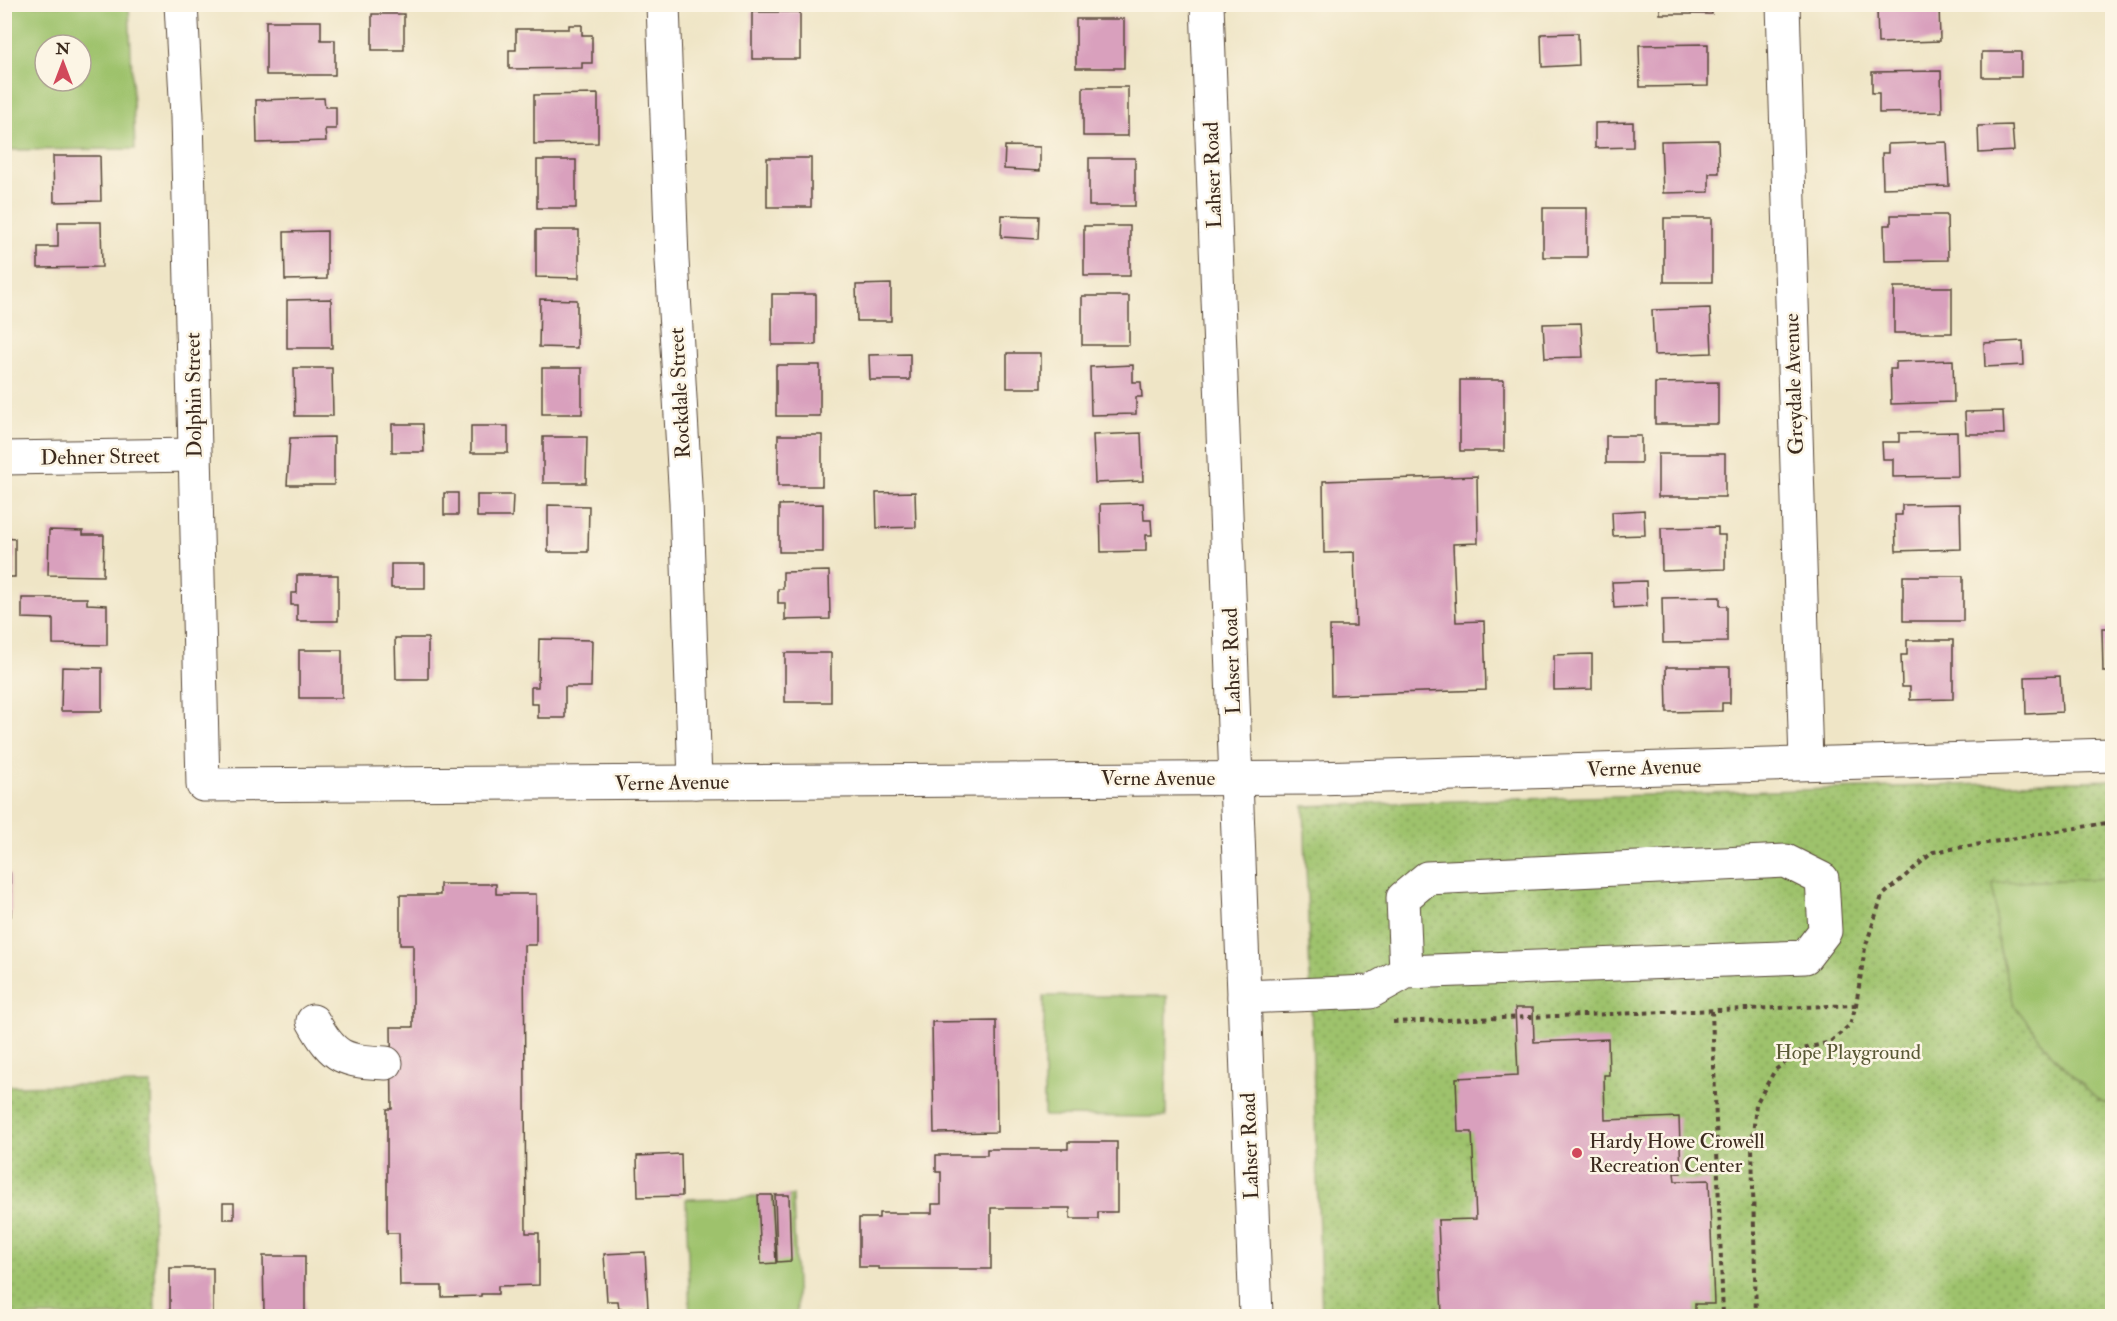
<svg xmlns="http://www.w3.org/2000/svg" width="2117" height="1321" font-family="'IM FELL Double Pica',serif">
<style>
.grass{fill:url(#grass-dots);stroke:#6c7645;stroke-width:1.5}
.garden{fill:#9ec26c;stroke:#6c7645;stroke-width:1.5;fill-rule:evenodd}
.building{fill:#d9a0bd}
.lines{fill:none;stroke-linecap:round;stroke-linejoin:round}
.minor-casing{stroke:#564637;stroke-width:35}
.major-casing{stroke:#564637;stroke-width:35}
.path{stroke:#564637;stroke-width:4;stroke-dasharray:4.5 4.5;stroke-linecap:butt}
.minor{stroke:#fff;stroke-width:33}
.major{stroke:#fff;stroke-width:33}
.poi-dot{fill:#d1495b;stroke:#fcf5e5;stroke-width:2}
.labels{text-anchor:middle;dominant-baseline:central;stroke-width:5;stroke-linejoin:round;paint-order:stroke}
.street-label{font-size:21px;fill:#3b2a1e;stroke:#fcf5e5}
.park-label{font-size:21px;fill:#595835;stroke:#fcf5e5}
.poi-label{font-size:21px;fill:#3b2a1e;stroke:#fcf5e5;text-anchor:start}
</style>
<defs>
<pattern id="grass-dots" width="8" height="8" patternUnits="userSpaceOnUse" patternTransform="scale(1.5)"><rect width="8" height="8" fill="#9ec26c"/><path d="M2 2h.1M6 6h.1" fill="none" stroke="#829e58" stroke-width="1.8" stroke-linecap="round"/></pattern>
</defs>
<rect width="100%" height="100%" fill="#fcf5e5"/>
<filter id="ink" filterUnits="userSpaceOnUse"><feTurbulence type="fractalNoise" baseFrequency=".0167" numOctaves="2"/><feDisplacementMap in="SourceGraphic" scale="12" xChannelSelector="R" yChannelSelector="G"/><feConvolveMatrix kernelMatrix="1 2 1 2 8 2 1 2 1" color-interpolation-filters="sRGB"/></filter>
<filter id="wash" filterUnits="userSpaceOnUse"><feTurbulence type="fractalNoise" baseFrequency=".008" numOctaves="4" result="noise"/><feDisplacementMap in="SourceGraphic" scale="24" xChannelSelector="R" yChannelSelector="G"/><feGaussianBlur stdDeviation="1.35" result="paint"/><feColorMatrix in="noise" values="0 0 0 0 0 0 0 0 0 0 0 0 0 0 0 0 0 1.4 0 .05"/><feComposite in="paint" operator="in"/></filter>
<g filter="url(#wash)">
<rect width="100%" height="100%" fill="#efe5c6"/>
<g class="grass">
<path d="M2112 780V1316H1322L1304 806Z"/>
<path d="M151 1084 155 1316H5V1086Z"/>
</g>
<g class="garden">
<path d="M4 5H129L135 149 5 150ZM45 45H81V81H45Z"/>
<path d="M2112 878V1106L2099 1100 2053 1056 2014 1005 1998 942 1993 883Z"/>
<path d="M1044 996H1167L1166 1117 1044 1116Z"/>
<path d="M793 1196 797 1316H690L686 1199Z"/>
</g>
<g id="blocks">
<g class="building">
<rect x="1660" y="4" width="52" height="10"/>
<path d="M1884 4H1939L1940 41 1878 43 1877 8H1884Z"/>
<rect x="752" y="12" width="48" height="47"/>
<rect x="372" y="14" width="32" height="36"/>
<rect x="1076" y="19" width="48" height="49"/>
<path d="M266 21H321V40H335V75H266Z"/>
<path d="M569 25H582V35H592V63H582V68L509 69V50H516V29H569Z"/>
<path d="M1578 33 1579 65 1542 67 1541 34Z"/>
<path d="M1708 44V86L1640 87 1639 45Z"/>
<rect x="1982" y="52" width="39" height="25"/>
<path d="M1941 71 1942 112 1879 113V93H1872V72Z"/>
<rect x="1083" y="87" width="45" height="49"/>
<path d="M598 94V143L534 144V95Z"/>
<path d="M324 98 325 107H336V129H325L326 141 257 143 256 100Z"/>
<path d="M1633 122V147L1595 148V123Z"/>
<path d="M2012 125 2014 151 1979 153 1978 126Z"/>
<path d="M1718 140 1719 173H1709V192L1663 193 1661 141Z"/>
<path d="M1947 142 1949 186 1883 188 1882 153H1888V144Z"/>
<path d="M1005 146 1040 147V171L1004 169Z"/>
<path d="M53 156H100L101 201 54 202Z"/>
<rect x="767" y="158" width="44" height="49"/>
<rect x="1089" y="158" width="46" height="48"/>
<rect x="537" y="160" width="39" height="48"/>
<rect x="1543" y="208" width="44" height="49"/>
<path d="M1002 215 1039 216 1038 239 1001 237Z"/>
<path d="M1891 215H1947L1948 260 1885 261 1884 225H1891Z"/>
<rect x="1664" y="218" width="48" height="64"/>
<path d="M58 222H101L102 267 38 268V247H58Z"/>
<rect x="1084" y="226" width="46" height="50"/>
<path d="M536 230H579V278L536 277Z"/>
<path d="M327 231V279L285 280 284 232Z"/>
<path d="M891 284V321H857L856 285Z"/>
<rect x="1894" y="287" width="58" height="46"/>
<rect x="772" y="294" width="44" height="51"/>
<rect x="1082" y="296" width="47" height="49"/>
<path d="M331 299 332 348H287V300Z"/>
<path d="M540 299 577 300V348L539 347Z"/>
<path d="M1710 308 1712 353 1654 355 1652 310Z"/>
<path d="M1581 323 1583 357 1545 358 1543 324Z"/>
<path d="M2023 341 2024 365 1985 367 1984 343Z"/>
<rect x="1007" y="353" width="34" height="35"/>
<path d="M910 354V380H870L869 355Z"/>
<path d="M1953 360 1954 402 1891 404 1890 369H1896V362Z"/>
<rect x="776" y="365" width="44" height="51"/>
<path d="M1133 365V382H1141L1142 397H1136V414L1091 415 1090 367Z"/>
<path d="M294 368H332L333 416H295Z"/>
<rect x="542" y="368" width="40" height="46"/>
<rect x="1460" y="380" width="44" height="71"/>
<path d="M1718 382V424H1655V383Z"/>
<path d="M2003 411 2004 434H1966L1965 412Z"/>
<path d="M392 424H423L424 452H392Z"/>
<rect x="471" y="426" width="37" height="27"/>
<path d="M1957 432 1958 476 1893 477V459H1883L1882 442H1899V433Z"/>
<path d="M1141 433 1143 481 1095 483 1093 435Z"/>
<rect x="778" y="435" width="44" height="51"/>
<rect x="1606" y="436" width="35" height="27"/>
<path d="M334 437V485H287L290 438Z"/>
<path d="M543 437H587L586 483H543Z"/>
<rect x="1658" y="454" width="67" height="43"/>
<path d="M1477 476 1478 543 1453 544 1456 622 1484 621 1486 690 1331 695 1330 626H1356L1354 552 1324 553 1323 481Z"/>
<path d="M915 492 916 527 877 528 876 493Z"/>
<rect x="444" y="493" width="14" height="22"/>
<path d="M477 495H513L512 517H477Z"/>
<path d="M1143 503 1144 520H1151L1152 535H1146V551L1101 552 1100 504Z"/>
<path d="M823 504V552H779V505Z"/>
<path d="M1960 504 1961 549 1896 551 1895 515H1902V505Z"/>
<path d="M548 505 589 506 588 552H548Z"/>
<path d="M1644 510 1645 535 1613 536 1612 512Z"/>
<path d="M1718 527V535H1725V569L1662 571 1661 528Z"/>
<path d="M49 530 83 531V535H104L103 576 48 575Z"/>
<path d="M4 538 15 539V577H4Z"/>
<rect x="391" y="564" width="34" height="24"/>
<path d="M829 571 830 619 785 620V603H778V589H783V572Z"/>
<path d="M297 575H338V621H297V605H291V593H297Z"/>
<rect x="1903" y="576" width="60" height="45"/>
<path d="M1646 581 1647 606 1614 608 1612 582Z"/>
<path d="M1720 597V606H1727V642L1663 643 1662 598Z"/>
<path d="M22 598H87V604L107 605V645L53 644V619L22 618Z"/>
<path d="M2102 628H2112V672H2103Z"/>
<path d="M395 638H428V679H396Z"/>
<path d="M539 639 592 640 591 687H565V718H538V704H531V687H538Z"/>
<path d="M1907 640H1953V699L1910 700V687H1902L1901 655H1907Z"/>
<rect x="299" y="650" width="43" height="48"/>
<rect x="785" y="653" width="46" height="49"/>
<path d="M1592 654V689L1554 690V655Z"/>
<path d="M62 667 102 668V711H61Z"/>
<path d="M1666 667H1730V703H1722V711L1667 712Z"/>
<path d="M2060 676 2062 712 2026 714 2025 677Z"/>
<path d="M5 873H10L11 916H5Z"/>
<path d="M440 884H496V894H536V945H524L526 1233H539V1285L498 1286V1294H481V1296L442 1297V1286H400L399 1233H387V1109H392L391 1027H413V945H400V895H440Z"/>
<path d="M1515 1008H1533L1534 1042 1608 1039 1609 1075H1604L1605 1120 1679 1117 1681 1173H1674L1675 1181 1709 1180 1714 1304H1695V1316H1442L1438 1220 1476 1219 1472 1132H1458L1456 1078 1518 1075Z"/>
<path d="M996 1021 997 1132 934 1133 932 1022Z"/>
<path d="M1068 1142H1117V1212H1098V1219H1070V1208H991V1269H879V1267H859V1218H879V1213H932V1204H941V1172H936V1155H987V1149H1068Z"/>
<path d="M681 1154 682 1196 638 1197 637 1156Z"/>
<path d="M758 1195H772L776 1263 761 1264Z"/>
<path d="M775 1195H789L791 1261 777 1262Z"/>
<rect x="223" y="1203" width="11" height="16"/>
<path d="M645 1252 648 1308 619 1309 618 1301H607L604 1254Z"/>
<path d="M263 1256H305V1313H264Z"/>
<rect x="170" y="1268" width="43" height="48"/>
</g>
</g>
</g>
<g filter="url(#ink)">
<use href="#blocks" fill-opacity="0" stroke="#564637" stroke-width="1.5"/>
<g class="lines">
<g class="minor-casing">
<g id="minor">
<path d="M181 4 187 116 203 785 1316 778 2112 755"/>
<path d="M663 4 672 260 686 502 695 782"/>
<path d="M1783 4 1806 763"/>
<path d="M4 458 195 455"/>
<path d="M1244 997 1370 992 1406 972 1805 957 1825 931 1822 879 1786 861 1427 878 1403 898 1406 972"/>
<path d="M313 1021C334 1059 344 1061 386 1063"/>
</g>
</g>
<g class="major-casing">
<path id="major" d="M1207 4 1256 1316"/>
</g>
<g class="path">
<path d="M1712 1011 1723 1316"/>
<path d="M1393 1022 1856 1005"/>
<path d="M1325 1316 1442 1311"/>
<path d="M1756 1316 1752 1146 1756 1104 1775 1070 1803 1049 1830 1042 1850 1025 1856 1005 1865 948 1882 896 1933 852 2112 822"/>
</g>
<use href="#minor" class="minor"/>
<use href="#major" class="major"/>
</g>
</g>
<circle class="poi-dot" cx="1577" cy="1153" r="6"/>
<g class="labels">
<g class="street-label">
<text transform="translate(1213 175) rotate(-92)">Lahser Road</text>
<text transform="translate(1794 384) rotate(-92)">Greydale Avenue</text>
<text transform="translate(680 393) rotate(-93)">Rockdale Street</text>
<text transform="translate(194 395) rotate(-91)">Dolphin Street</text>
<text transform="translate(100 457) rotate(-1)">Dehner Street</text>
<text transform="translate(1232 661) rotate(-92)">Lahser Road</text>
<text transform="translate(1644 768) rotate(-2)">Verne Avenue</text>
<text x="1158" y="778">Verne Avenue</text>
<text transform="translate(672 783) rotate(-1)">Verne Avenue</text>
<text transform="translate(1250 1146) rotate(-92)">Lahser Road</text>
</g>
<g class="park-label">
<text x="1848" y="1052">Hope Playground</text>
</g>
<g class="poi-label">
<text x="1589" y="1141">Hardy Howe Crowell<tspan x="1589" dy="24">Recreation Center</tspan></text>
</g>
</g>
<rect width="2117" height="1321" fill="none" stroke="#fcf5e5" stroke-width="24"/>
<g transform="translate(63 63)"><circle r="28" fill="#fcf5e5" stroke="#afa495" stroke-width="1.5"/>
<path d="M0-4.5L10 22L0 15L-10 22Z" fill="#d1495b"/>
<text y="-9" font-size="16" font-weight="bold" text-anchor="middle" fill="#3b2a1e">N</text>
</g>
</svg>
